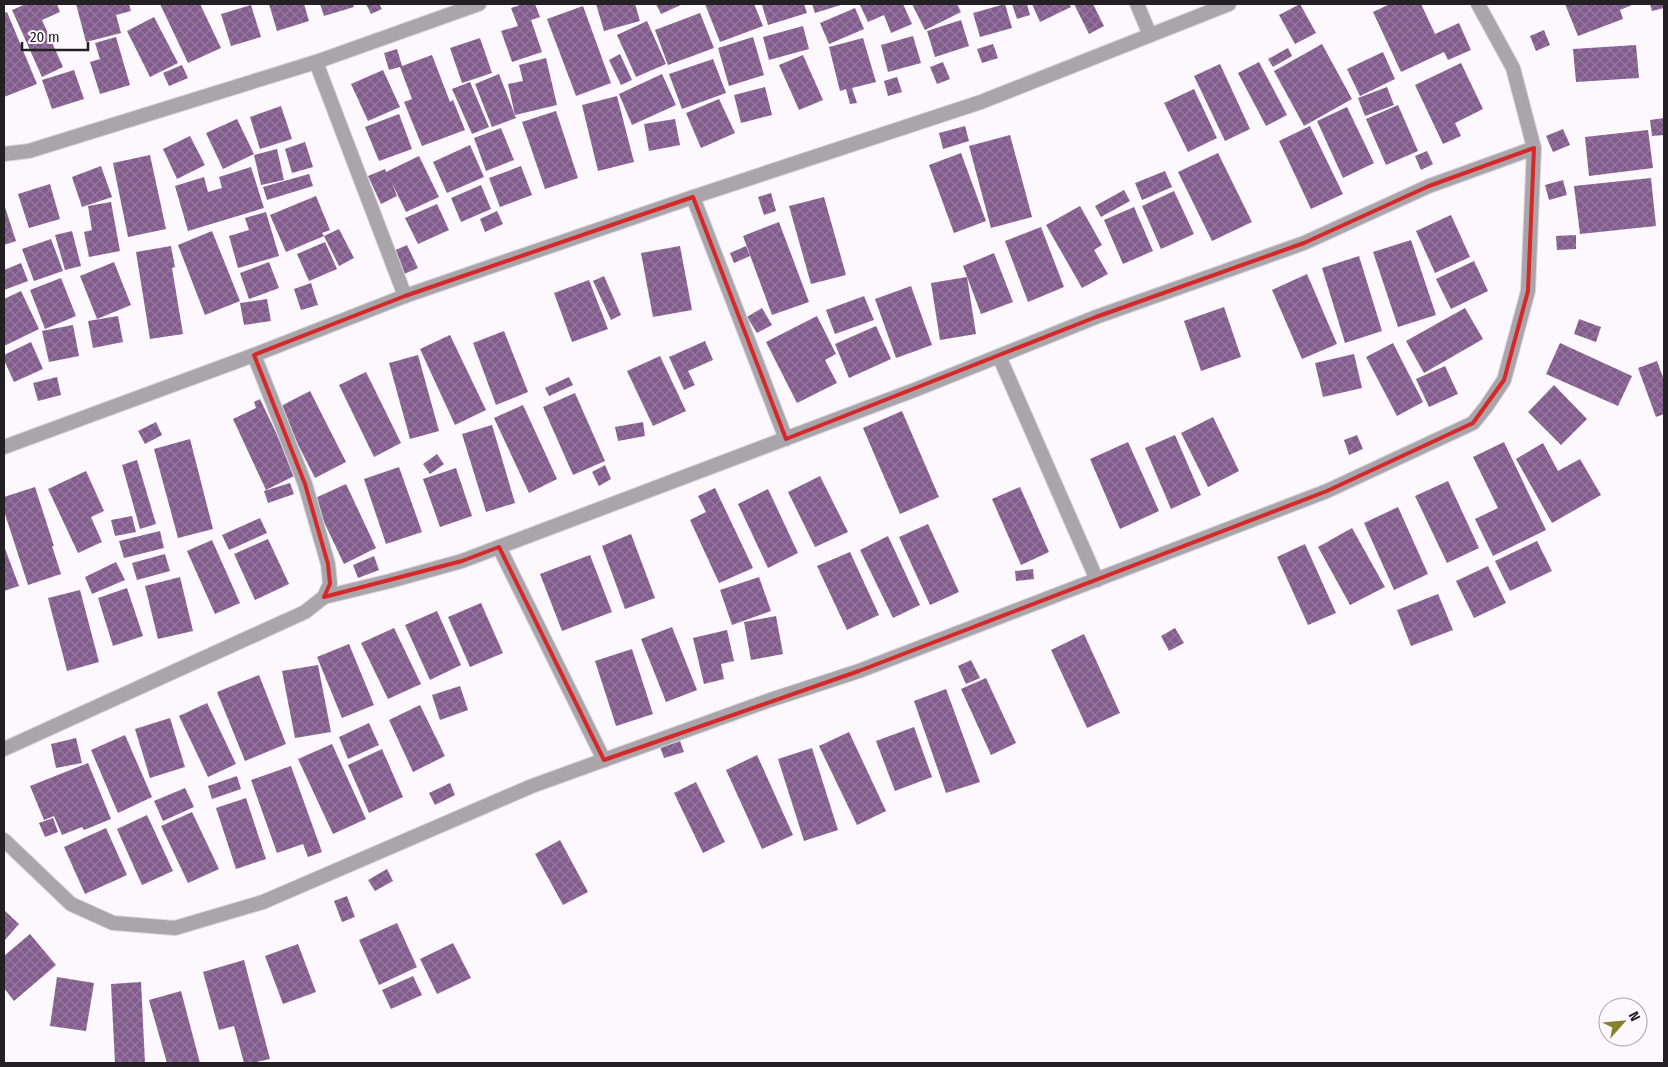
<svg xmlns="http://www.w3.org/2000/svg" width="1668" height="1067" font-family="'Fira Sans Condensed',sans-serif">
<style>
.building{fill:url(#building-cross-hatch)}
.lines{fill:none;stroke-linecap:round;stroke-linejoin:round}
.minor-casing{stroke:#dad5db;stroke-width:16}
.minor{stroke:#a9a5aa;stroke-width:14}
.marked{fill:none;stroke:#d62828;stroke-width:4;stroke-linejoin:round}
</style>
<defs>
<pattern id="building-cross-hatch" width="8" height="8" patternUnits="userSpaceOnUse" patternTransform="scale(1.25)"><rect width="8" height="8" fill="#835c8e"/><path d="M0 0l8 8M0 8l8-8" fill="none" stroke="#94799c"/></pattern>
</defs>
<rect width="100%" height="100%" fill="#fdf7fe"/>
<g class="building">
<path d="M26 4H57L60 12 42 20 63 67 42 77 12 10Z"/>
<path d="M76 4H129L131 11 116 15 121 33 86 42Z"/>
<path d="M160 4H200L221 48 188 63Z"/>
<path d="M269 4H304L309 21 277 31Z"/>
<path d="M320 4H353L354 7 324 16Z"/>
<path d="M366 4H379L382 9 371 14Z"/>
<path d="M523 4H535L540 17 531 20 542 52 512 62 501 31 518 26 511 8Z"/>
<path d="M596 4H635L640 21 604 31Z"/>
<path d="M656 4H683L661 14Z"/>
<path d="M705 4H754L763 26 720 42Z"/>
<path d="M766 4H804L807 13 768 25 762 5Z"/>
<path d="M812 4H844L815 13Z"/>
<path d="M864 4H903L912 24 891 33 884 15 868 22 860 5Z"/>
<path d="M912 4H957L961 12 925 30Z"/>
<path d="M1005 4 1012 28 980 37 973 13Z"/>
<path d="M1012 4H1027L1030 15 1017 19Z"/>
<path d="M1032 4H1069L1071 7 1040 22Z"/>
<path d="M1074 4H1093L1104 26 1089 34Z"/>
<path d="M1300 4 1316 33 1295 44 1279 15Z"/>
<path d="M1390 4H1421L1435 34 1459 23 1471 50 1448 60 1444 52 1401 72 1373 12Z"/>
<path d="M1565 4H1634L1620 10 1623 19 1578 36Z"/>
<path d="M1650 4H1664V8L1652 11Z"/>
<path d="M251 5 261 37 231 46 221 14Z"/>
<path d="M583 6 611 83 576 96 547 19Z"/>
<path d="M855 8 864 29 829 44 820 23Z"/>
<path d="M7 12 37 84 4 97V13Z"/>
<path d="M700 13 714 48 668 65 655 30Z"/>
<path d="M154 17 178 63 150 77 127 31Z"/>
<path d="M961 20 969 46 935 57 927 31Z"/>
<path d="M647 21 666 64 636 77 617 35Z"/>
<path d="M803 26 809 49 769 60 763 37Z"/>
<path d="M1544 30 1550 45 1536 51 1530 36Z"/>
<path d="M913 36 921 63 888 72 881 45Z"/>
<path d="M116 37 130 85 100 94 90 62 100 59 95 43Z"/>
<path d="M753 37 764 75 729 86 718 48Z"/>
<path d="M480 38 492 73 462 83 450 48Z"/>
<path d="M863 38 876 82 852 88 857 103 850 104 846 89 840 91 829 47Z"/>
<path d="M993 44 998 58 982 63 977 49Z"/>
<path d="M1322 44 1352 99 1304 126 1274 71Z"/>
<path d="M1636 45 1639 78 1576 82 1573 49Z"/>
<path d="M1288 48 1292 56 1273 67 1268 59Z"/>
<path d="M397 49 402 66 432 55 450 102 453 100 465 130 422 146 404 102 412 99 400 67 389 70 384 53Z"/>
<path d="M1383 52 1395 79 1360 96 1347 69Z"/>
<path d="M620 54 632 80 621 85 609 60Z"/>
<path d="M803 55 823 100 799 110 779 65Z"/>
<path d="M546 58 557 105 515 115 508 84 523 81 519 65Z"/>
<path d="M713 59 726 93 682 109 669 74Z"/>
<path d="M943 62 950 79 937 84 930 67Z"/>
<path d="M1259 62 1287 115 1266 126 1238 73Z"/>
<path d="M1461 63 1483 109 1455 123 1461 136 1443 144 1415 85Z"/>
<path d="M1220 64 1250 129 1225 141 1194 76Z"/>
<path d="M182 65 188 78 169 86 163 73Z"/>
<path d="M74 70 84 99 52 109 42 80Z"/>
<path d="M383 70 400 107 368 121 351 84Z"/>
<path d="M499 74 516 118 492 127 475 84Z"/>
<path d="M662 74 676 105 632 125 619 94Z"/>
<path d="M897 77 902 92 888 96 884 81Z"/>
<path d="M470 82 489 127 472 134 452 89Z"/>
<path d="M765 87 772 115 741 123 734 95Z"/>
<path d="M1387 87 1394 105 1365 116 1358 98Z"/>
<path d="M1194 89 1217 138 1188 152 1164 103Z"/>
<path d="M617 96 634 162 598 171 582 105Z"/>
<path d="M719 99 735 133 701 148 686 113Z"/>
<path d="M1398 105 1418 151 1386 165 1366 119Z"/>
<path d="M281 106 292 139 260 149 250 117Z"/>
<path d="M1347 107 1374 163 1343 178 1317 121Z"/>
<path d="M556 111 578 178 545 189 522 122Z"/>
<path d="M399 114 412 149 379 161 365 127Z"/>
<path d="M1664 118V135L1652 136 1650 120Z"/>
<path d="M237 119 254 154 223 169 206 133Z"/>
<path d="M675 119 680 145 649 151 644 124Z"/>
<path d="M965 126 969 141 943 149 939 133Z"/>
<path d="M1310 126 1343 194 1311 209 1279 141Z"/>
<path d="M501 128 514 160 486 171 474 138Z"/>
<path d="M1563 129 1570 145 1553 152 1546 136Z"/>
<path d="M1648 130 1653 168 1589 176 1585 137Z"/>
<path d="M1010 135 1032 217 991 228 969 146Z"/>
<path d="M190 136 205 165 177 179 163 149Z"/>
<path d="M305 142 313 167 292 173 285 149Z"/>
<path d="M470 145 484 177 447 193 433 162Z"/>
<path d="M277 149 284 180 261 185 254 155Z"/>
<path d="M1427 151 1433 164 1421 170 1415 156Z"/>
<path d="M961 153 986 221 954 233 929 165Z"/>
<path d="M1218 153 1252 222 1212 241 1178 172Z"/>
<path d="M150 155 166 229 128 237 113 163Z"/>
<path d="M419 156 439 197 406 212 392 183 397 196 381 204 368 176 385 169 386 172Z"/>
<path d="M101 166 112 197 82 207 72 177Z"/>
<path d="M521 166 532 195 500 207 489 178Z"/>
<path d="M251 167 264 208 188 231 175 186 204 177 208 192 222 188 219 177Z"/>
<path d="M1165 171 1172 187 1142 200 1135 183Z"/>
<path d="M309 174 313 186 267 200 263 187Z"/>
<path d="M1651 178 1656 226 1580 234 1574 186Z"/>
<path d="M1563 180 1567 195 1549 200 1545 185Z"/>
<path d="M50 184 60 219 29 228 18 194Z"/>
<path d="M481 185 491 209 461 222 451 198Z"/>
<path d="M1124 190 1130 201 1101 217 1095 206Z"/>
<path d="M1174 191 1194 234 1161 249 1142 206Z"/>
<path d="M771 193 776 211 764 215 758 197Z"/>
<path d="M316 196 330 230 322 233 324 236 286 252 270 215Z"/>
<path d="M824 197 846 275 811 284 789 206Z"/>
<path d="M111 202 120 251 89 257 84 232 92 230 88 206Z"/>
<path d="M4 204 16 241 4 245Z"/>
<path d="M437 204 449 230 418 244 405 218Z"/>
<path d="M1080 206 1102 245 1094 250 1108 274 1082 288 1046 225Z"/>
<path d="M1134 207 1153 251 1123 264 1104 220Z"/>
<path d="M497 211 503 224 485 232 480 219Z"/>
<path d="M266 212 279 256 238 268 229 236 249 230 245 218Z"/>
<path d="M1451 215 1470 257 1435 273 1416 231Z"/>
<path d="M779 222 809 302 772 315 743 236Z"/>
<path d="M1041 227 1064 287 1028 302 1005 241Z"/>
<path d="M339 229 354 258 339 266 324 236Z"/>
<path d="M72 231 81 266 65 270 55 235Z"/>
<path d="M212 231 240 301 205 315 178 245Z"/>
<path d="M1576 235V249L1557 250 1556 236Z"/>
<path d="M51 239 63 271 34 281 22 249Z"/>
<path d="M1411 240 1436 315 1398 327 1373 252Z"/>
<path d="M325 242 337 269 309 281 297 254Z"/>
<path d="M407 245 418 268 402 275 391 252Z"/>
<path d="M171 246 175 267 172 268 183 334 150 339 136 252Z"/>
<path d="M680 246 692 310 653 317 641 253Z"/>
<path d="M746 246 750 256 734 263 730 253Z"/>
<path d="M994 253 1013 302 981 314 963 266Z"/>
<path d="M1359 256 1382 331 1345 343 1322 268Z"/>
<path d="M1474 261 1488 291 1451 309 1436 279Z"/>
<path d="M114 262 131 305 97 319 80 276Z"/>
<path d="M269 262 279 288 249 299 240 273Z"/>
<path d="M21 263 28 281 4 290V270Z"/>
<path d="M1307 274 1337 344 1302 359 1272 290Z"/>
<path d="M604 276 621 315 611 320 593 281Z"/>
<path d="M967 277 976 334 940 340 931 283Z"/>
<path d="M61 278 76 316 45 329 30 290Z"/>
<path d="M589 280 608 329 572 342 554 293Z"/>
<path d="M311 283 318 305 301 310 294 289Z"/>
<path d="M911 286 932 345 896 358 875 299Z"/>
<path d="M21 291 39 329 4 346V299Z"/>
<path d="M864 296 874 320 835 334 826 310Z"/>
<path d="M267 299 271 321 244 325 240 303Z"/>
<path d="M1224 307 1241 357 1201 371 1184 321Z"/>
<path d="M762 308 772 325 757 333 747 317Z"/>
<path d="M1465 308 1483 339 1424 373 1406 341Z"/>
<path d="M118 316 123 342 93 348 88 321Z"/>
<path d="M817 316 836 354 825 360 837 383 797 403 766 342Z"/>
<path d="M1579 319 1601 327 1596 342 1574 334Z"/>
<path d="M73 325 79 356 49 362 42 331Z"/>
<path d="M876 326 891 359 849 378 835 344Z"/>
<path d="M504 331 528 392 496 405 473 343Z"/>
<path d="M450 335 486 410 455 425 420 349Z"/>
<path d="M705 341 713 360 688 371 695 385 684 390 669 357Z"/>
<path d="M31 342 43 369 14 382 4 360V355Z"/>
<path d="M1393 343 1423 402 1397 416 1366 357Z"/>
<path d="M1560 343 1632 376 1618 406 1546 374Z"/>
<path d="M1354 354 1362 388 1323 397 1315 363Z"/>
<path d="M418 355 439 431 410 439 389 363Z"/>
<path d="M660 356 686 411 653 426 627 371Z"/>
<path d="M1657 361 1664 380V414L1656 417 1638 368Z"/>
<path d="M1445 366 1458 394 1429 407 1416 379Z"/>
<path d="M366 372 401 443 374 457 339 385Z"/>
<path d="M57 377 61 395 38 401 33 383Z"/>
<path d="M569 377 573 385 549 396 545 388Z"/>
<path d="M1554 385 1587 419 1561 445 1528 412Z"/>
<path d="M310 391 346 462 315 478 279 407Z"/>
<path d="M575 393 605 461 573 475 543 407Z"/>
<path d="M260 399 296 475 266 490 233 419 256 408 254 402Z"/>
<path d="M523 405 557 479 529 493 494 418Z"/>
<path d="M902 411 939 497 900 514 863 428Z"/>
<path d="M1213 417 1239 471 1208 487 1181 433Z"/>
<path d="M156 422 162 435 145 444 138 431Z"/>
<path d="M643 422 645 436 618 441 615 427Z"/>
<path d="M492 425 515 503 486 512 462 434Z"/>
<path d="M1175 435 1201 495 1171 509 1145 448Z"/>
<path d="M1357 435 1363 449 1349 455 1344 440Z"/>
<path d="M190 439 213 529 178 538 154 449Z"/>
<path d="M1128 442 1159 511 1120 529 1090 459Z"/>
<path d="M1504 442 1546 530 1493 556 1475 519 1498 508 1473 457Z"/>
<path d="M1543 443 1558 471 1580 459 1601 495 1552 523 1516 459Z"/>
<path d="M437 454 444 464 430 474 423 464Z"/>
<path d="M137 460 156 524 140 529 122 465Z"/>
<path d="M605 465 611 479 599 486 592 472Z"/>
<path d="M399 467 422 532 386 544 364 479Z"/>
<path d="M456 468 472 516 440 527 423 479Z"/>
<path d="M86 471 104 511 91 517 102 542 78 553 48 489Z"/>
<path d="M820 476 848 532 815 547 788 492Z"/>
<path d="M1448 481 1479 548 1447 563 1415 496Z"/>
<path d="M290 483 294 494 268 503 264 491Z"/>
<path d="M346 484 376 548 344 564 313 499Z"/>
<path d="M35 487 54 546H52L61 574 28 585 4 511V497Z"/>
<path d="M1020 487 1049 552 1021 565 992 499Z"/>
<path d="M715 488 753 568 719 583 690 520 706 512 698 496Z"/>
<path d="M768 489 798 553 768 568 738 504Z"/>
<path d="M1398 507 1428 574 1394 590 1364 523Z"/>
<path d="M132 516 136 532 115 536 111 520Z"/>
<path d="M260 518 267 533 229 550 222 535Z"/>
<path d="M928 524 959 592 930 605 899 537Z"/>
<path d="M1352 528 1385 587 1350 605 1318 547Z"/>
<path d="M160 531 164 548 124 558 119 541Z"/>
<path d="M631 534 655 598 625 609 602 546Z"/>
<path d="M888 536 920 605 893 618 860 550Z"/>
<path d="M268 539 289 584 255 600 234 554Z"/>
<path d="M212 540 240 603 215 614 187 551Z"/>
<path d="M1537 541 1552 571 1510 591 1495 561Z"/>
<path d="M1305 544 1336 613 1308 625 1277 557Z"/>
<path d="M4 546 19 586 4 591Z"/>
<path d="M850 552 879 615 847 630 817 566Z"/>
<path d="M165 554 170 571 137 580 132 563Z"/>
<path d="M590 555 612 612 562 631 540 574Z"/>
<path d="M374 556 379 570 358 578 353 565Z"/>
<path d="M116 562 125 580 92 594 85 577Z"/>
<path d="M1488 566 1506 603 1474 618 1456 581Z"/>
<path d="M1033 569 1034 579 1016 581 1015 571Z"/>
<path d="M180 577 193 631 158 639 145 586Z"/>
<path d="M759 577 771 611 732 625 720 590Z"/>
<path d="M127 588 143 636 113 646 98 598Z"/>
<path d="M80 590 99 662 67 671 48 598Z"/>
<path d="M1438 594 1453 630 1411 646 1397 610Z"/>
<path d="M481 603 503 653 470 667 448 617Z"/>
<path d="M437 611 461 665 430 680 405 625Z"/>
<path d="M776 616 783 654 751 660 744 622Z"/>
<path d="M672 627 697 690 666 702 641 639Z"/>
<path d="M394 628 421 684 388 699 361 643Z"/>
<path d="M1175 628 1184 643 1169 651 1161 636Z"/>
<path d="M727 630 734 661 721 664 724 679 704 684 693 638Z"/>
<path d="M1084 634 1120 713 1087 728 1051 650Z"/>
<path d="M349 644 374 705 342 718 317 657Z"/>
<path d="M632 649 653 714 616 726 595 661Z"/>
<path d="M971 660 980 678 966 684 958 666Z"/>
<path d="M318 665 331 732 295 738 282 671Z"/>
<path d="M259 675 286 744 245 761 217 692Z"/>
<path d="M986 678 1016 743 991 755 961 689Z"/>
<path d="M460 686 468 710 440 720 432 695Z"/>
<path d="M946 689 980 782 946 793 914 701Z"/>
<path d="M207 703 236 764 208 777 179 716Z"/>
<path d="M420 705 445 756 413 772 389 720Z"/>
<path d="M170 718 185 767 150 778 135 729Z"/>
<path d="M369 723 379 745 348 759 339 737Z"/>
<path d="M914 727 932 777 895 791 876 741Z"/>
<path d="M849 732 886 811 857 825 819 746Z"/>
<path d="M125 735 152 797 118 813 91 750Z"/>
<path d="M76 738 82 763 56 768 51 744Z"/>
<path d="M680 741 684 752 664 758 660 747Z"/>
<path d="M332 744 366 819 333 834 298 759Z"/>
<path d="M812 748 838 830 804 841 778 759Z"/>
<path d="M382 749 403 797 369 813 348 765Z"/>
<path d="M757 755 793 835 762 849 726 770Z"/>
<path d="M88 763 111 819 84 830 82 827 62 835 54 816 44 820 30 786Z"/>
<path d="M291 766 322 852 308 857 303 844 277 853 251 780Z"/>
<path d="M237 776 241 789 212 799 208 786Z"/>
<path d="M696 782 725 842 703 853 674 793Z"/>
<path d="M450 783 455 795 435 805 429 793Z"/>
<path d="M185 788 194 807 163 821 154 801Z"/>
<path d="M246 798 266 859 236 869 216 808Z"/>
<path d="M192 812 219 869 188 883 161 826Z"/>
<path d="M147 815 173 871 142 885 117 829Z"/>
<path d="M53 818 58 832 45 837 39 823Z"/>
<path d="M106 828 127 875 85 894 64 847Z"/>
<path d="M560 840 588 892 563 905 535 854Z"/>
<path d="M387 869 393 881 375 891 368 880Z"/>
<path d="M347 896 355 917 342 922 334 901Z"/>
<path d="M4 910 19 924 4 941Z"/>
<path d="M397 923 417 967 379 985 359 940Z"/>
<path d="M30 934 56 965 14 1001 4 988V956Z"/>
<path d="M453 943 471 978 437 994 420 959Z"/>
<path d="M298 944 316 992 283 1004 265 956Z"/>
<path d="M244 960 270 1059 252 1063H244L234 1026 219 1030 203 972Z"/>
<path d="M413 976 422 995 391 1009 382 990Z"/>
<path d="M57 977 94 983 86 1031 50 1026Z"/>
<path d="M141 982 145 1063H115L111 984Z"/>
<path d="M181 991 200 1063H167L149 1000Z"/>
</g>
<g class="lines">
<g class="minor-casing">
<g id="minor">
<path d="M1137 4 1150 35"/>
<path d="M316 62 405 296"/>
<path d="M4 154 29 151 316 62 479 4"/>
<path d="M693 197 786 439"/>
<path d="M999 356 1097 580"/>
<path d="M4 447 254 355 405 296 693 197 981 102 1229 4"/>
<path d="M499 547 604 760"/>
<path d="M324 597 390 581 462 561 917 389 1096 317 1304 243 1429 186 1534 148"/>
<path d="M4 749 305 612 324 597 330 584 328 564 305 484 254 355"/>
<path d="M4 840 71 904 113 923 175 928 263 902 532 786 770 700 859 671 1327 491 1473 423 1486 407 1504 380 1528 291 1534 148 1513 68 1478 4"/>
</g>
</g>
<use href="#minor" class="minor"/>
</g>
<path class="marked" d="M1534 148 1528 291 1504 380 1473 423 1327 491 859 671 604 760 499 547 462 561 324 597 330 584 328 564 305 484 254 355 405 296 693 197 786 439 1096 317 1304 243 1429 186Z"/>
<rect width="1668" height="1067" fill="none" stroke="#232024" stroke-width="10"/>
<g transform="translate(1623 1022) rotate(63)"><circle r="24" fill="#fdf7fe" stroke="#a6a1a7"/>
<path d="M0-4L9 19L0 12L-9 19Z" fill="#84832c"/>
<text y="-8" font-size="14" font-weight="bold" text-anchor="middle" fill="#232024">N</text>
</g>
<path d="M22 42v8h66v-8" fill="none" stroke="#232024" stroke-width="2.5"/>
<text x="30" y="42" font-size="15" fill="#232024" stroke="#fdf7fe" stroke-width="4" paint-order="stroke">20 m</text>
</svg>
